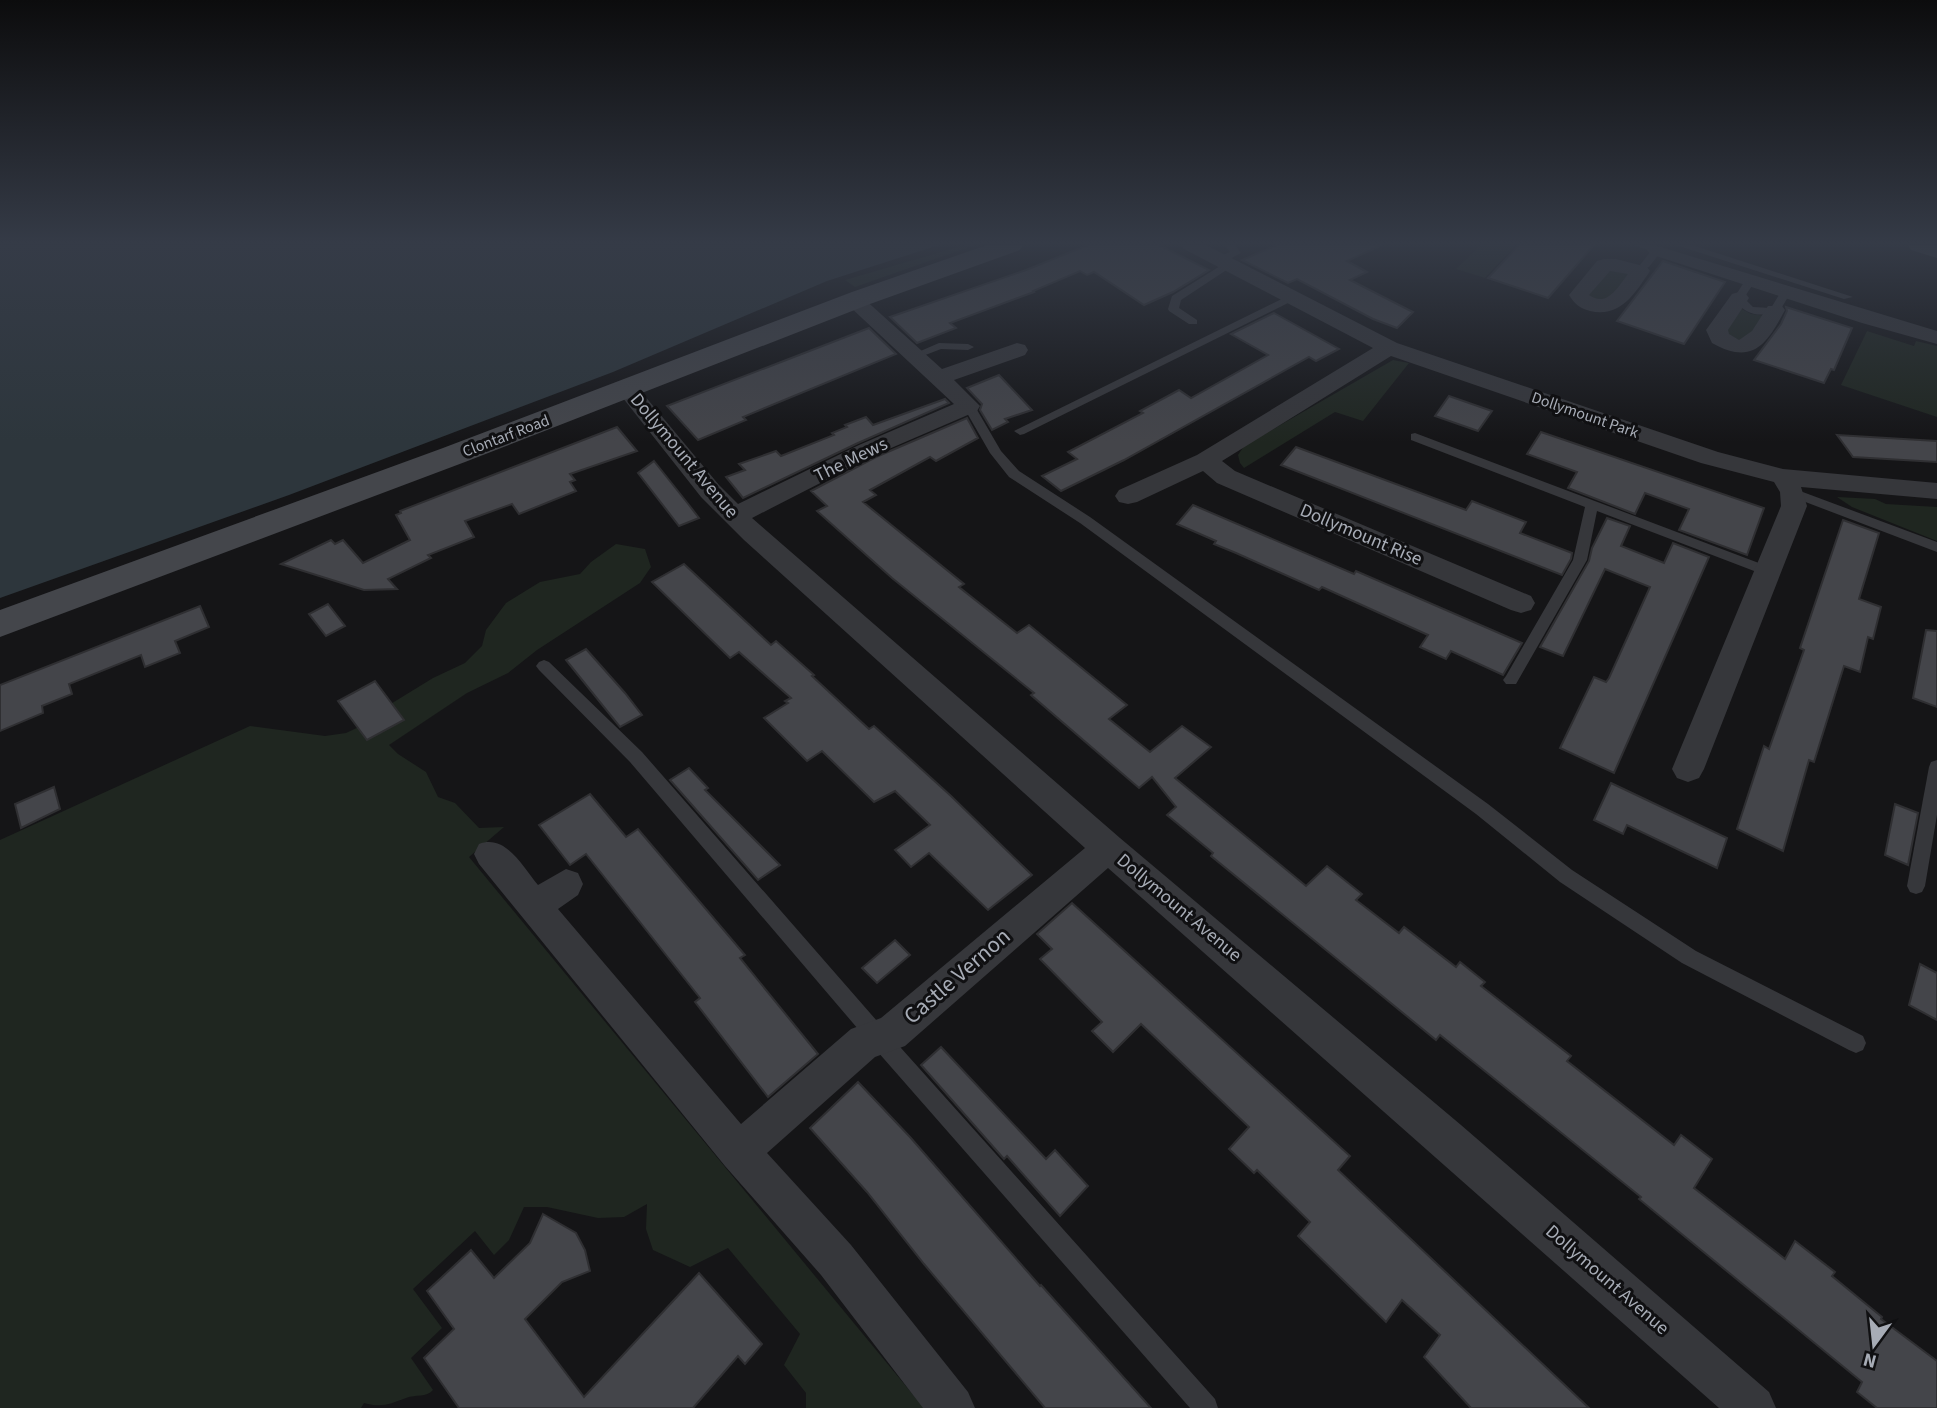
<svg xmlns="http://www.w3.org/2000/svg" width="1937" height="1408" font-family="'Source Sans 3',sans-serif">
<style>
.green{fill:#1f2620}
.water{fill:#2d363c}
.building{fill:#44454a;stroke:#2f2f32;stroke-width:2}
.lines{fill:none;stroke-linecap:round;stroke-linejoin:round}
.lane{fill:#36373b;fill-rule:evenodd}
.street{fill:#36373b;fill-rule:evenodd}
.secondary{fill:#44464b;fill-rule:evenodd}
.labels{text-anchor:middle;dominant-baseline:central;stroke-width:6;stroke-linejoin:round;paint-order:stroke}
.far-street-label{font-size:16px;fill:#a7acb6;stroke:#101012}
.street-label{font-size:19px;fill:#a7acb6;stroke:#101012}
.near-street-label{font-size:23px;fill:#a7acb6;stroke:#101012}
</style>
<rect width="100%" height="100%" fill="#151517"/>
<g class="green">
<path d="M965 245H975L855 287 845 280Z"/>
<path d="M1481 245H1516L1485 278 1456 269Z"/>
<path d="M1607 268 1632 272 1609 303 1595 304 1587 292Z"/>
<path d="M1738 307 1751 314 1766 316 1749 342 1733 341 1725 328Z"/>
<path d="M1867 331 1914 346 1916 341 1937 346V417L1841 385Z"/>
<path d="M1393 360 1409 363 1363 421 1335 412 1244 468 1240 463 1238 455 1244 446Z"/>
<path d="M1837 497 1875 499 1886 504 1937 507V541L1852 507Z"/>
<path d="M616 544 645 549 651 567 640 583 537 650 508 673 467 693 389 745 398 754 426 772 438 797 455 803 479 828 504 827 469 857 924 1408H806V1393L784 1365 800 1334 728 1248 690 1267 653 1250 646 1229 647 1204 624 1217 598 1218 547 1207H524L509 1240 494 1255 475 1231 413 1289 442 1328 411 1358 433 1390C426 1398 416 1394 406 1398 390 1404 382 1408 364 1403L361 1408H0V840L250 726 325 736 346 733 378 718 389 705 433 678 465 663 482 646 486 630 506 603 540 582 580 574 591 562Z"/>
</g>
<path class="water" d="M0 245H939L827 281 613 372 289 495 0 598Z"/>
<g class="building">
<path d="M1088 245H1159L1209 270 1173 292 1144 305 1094 272 1087 275 1080 271 1033 291 1034 292 950 323 956 328 917 343 890 317 1026 270Z"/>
<path d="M1277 245H1382L1347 261 1367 272 1350 280 1413 312 1397 328 1373 319 1297 279 1288 283 1242 260Z"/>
<path d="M1519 245H1594L1548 298 1488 278Z"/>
<path d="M1663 261 1725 282 1684 344 1617 321Z"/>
<path d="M1786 307 1852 328 1834 370 1831 369 1824 383 1754 360 1781 324 1787 311Z"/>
<path d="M1274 313 1339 349 1316 361 1309 357 1124 460 1061 491 1042 476 1077 459 1068 452 1143 413 1140 411 1179 390 1191 398 1268 355 1231 334Z"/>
<path d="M869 328 896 354 743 417 746 420 698 440 667 406Z"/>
<path d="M999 375 1032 410 1005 419 1008 422 992 430 980 410 982 404 967 388Z"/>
<path d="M1449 396 1492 411 1478 431 1435 416Z"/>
<path d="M945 399 949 403 858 443 743 498 726 477 745 470 739 464 776 451 781 456 834 435 832 433 847 427 845 425 866 417 873 425Z"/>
<path d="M967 418 978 438 936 461 930 457 870 490 876 495 863 502 964 584 959 587 1017 633 1029 625 1127 705 1109 719 1150 752 1182 726 1211 747 1175 778 1306 886 1327 866 1362 894 1356 900 1399 933 1404 927 1456 967 1460 962 1485 982 1481 986 1571 1056 1567 1061 1674 1145 1681 1135 1712 1159 1694 1188 1785 1259 1795 1241 1835 1272 1832 1276 1882 1317 1881 1319 1937 1361V1408H1877L1857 1392 1862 1382 1639 1199 1641 1197 1440 1035 1436 1040 1211 856 1213 853 1167 815 1176 807 1152 777 1139 788 1031 695 1034 693 892 578 817 511 827 506 811 491 876 457Z"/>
<path d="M617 427 637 451 570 474 575 480 570 482 576 491 519 514 512 504 465 521 474 537 428 555 431 558 388 579 397 589 364 590 281 564 331 540 335 544 343 540 363 563 410 540 396 515 401 513 400 511Z"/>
<path d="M1541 432 1764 508 1747 555 1679 530 1689 509 1645 493 1635 514 1568 488 1577 472 1527 454Z"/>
<path d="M1837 435 1937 441V462L1853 457Z"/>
<path d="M1296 447 1466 510 1472 501 1526 522 1520 533 1572 553 1571 559 1562 575 1281 465Z"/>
<path d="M654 461 689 505 699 518 679 526 638 473Z"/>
<path d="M1193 505 1354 574 1356 571 1522 643 1503 675 1451 651 1446 659 1420 647 1428 635 1322 587 1319 590 1236 553 1214 544 1216 541 1177 524Z"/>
<path d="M1607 518 1630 526 1621 546 1664 563 1673 543 1709 557 1614 773 1560 748 1594 677 1606 682 1609 678 1650 587 1605 569 1563 656 1540 647 1589 561 1592 548Z"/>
<path d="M1843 520 1879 533 1859 599 1881 607 1873 639 1868 637 1860 672 1844 666 1814 762 1809 760 1783 851 1737 829 1764 746 1769 749 1804 650 1800 648Z"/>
<path d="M684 564 771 645 776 641 814 675 812 676 869 729 874 726 951 796 1032 875 988 910 929 853 911 867 895 850 930 825 895 791 874 802 822 751 807 761 764 718 788 703 785 701 791 698 739 652 730 658 652 582Z"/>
<path d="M328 604 345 626 326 636 309 614Z"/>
<path d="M200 606 209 627 175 641 180 653 145 667 141 655 69 684 72 694 42 706 43 713 0 731V685Z"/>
<path d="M1926 630 1937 631V707L1913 698Z"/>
<path d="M586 649 625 693 642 715 620 727 566 660Z"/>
<path d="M375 681 404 720 367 740 338 701Z"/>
<path d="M689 768 708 788 705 790 780 865 758 880 670 780Z"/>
<path d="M1611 783 1727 838 1717 868 1627 825 1623 834 1594 820Z"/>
<path d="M54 787 60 809 21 828 15 804Z"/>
<path d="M590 794 626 837 638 829 745 955 740 958 818 1054 768 1097 695 1002 700 998 586 854 570 865 539 825Z"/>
<path d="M1895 804 1918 813 1908 865 1885 855Z"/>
<path d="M1072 903 1350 1156 1338 1170 1589 1408H1471L1424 1357 1440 1335 1402 1300 1386 1322 1298 1236 1310 1222 1257 1170 1254 1173 1229 1149 1249 1127 1141 1024 1113 1052 1092 1031 1102 1022 1040 959 1052 949 1037 934Z"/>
<path d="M895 940 910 955 877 983 862 968Z"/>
<path d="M1920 964 1937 973V1020L1909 1005Z"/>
<path d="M941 1047 1046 1159 1055 1150 1088 1186 1060 1216 1007 1156 1004 1159 921 1065Z"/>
<path d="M858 1082 910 1137 1040 1286 1041 1285 1151 1408H1045L924 1264 867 1192 810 1128Z"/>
<path d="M543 1214 576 1233 585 1250 590 1271 562 1282 525 1319 584 1397 699 1273 762 1344 745 1364 738 1356 693 1408H459L424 1358 454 1329 427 1291 471 1250 494 1278 530 1243Z"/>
</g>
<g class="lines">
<g class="lane">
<path d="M1225 245H1235L1241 253 1224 262H1216V258L1230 252Z"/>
<path d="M1634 245H1650L1662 250 1649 267 1645 268 1640 265 1651 251Z"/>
<path d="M1676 245H1692L1853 297 1844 299Z"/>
<path d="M1225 263 1234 265 1181 300 1179 308 1197 320V324H1189L1169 311 1168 309 1172 296Z"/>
<path d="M1750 278 1755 281 1744 298 1753 307 1771 308 1782 290H1790L1791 292 1779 312C1760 317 1744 316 1734 298L1746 279Z"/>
<path d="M1292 294 1297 297 1296 299 1024 434 1020 435 1014 431Z"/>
<path d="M939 343 968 344 974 347 968 350 941 349 915 359 909 356Z"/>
<path d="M969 402 973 403 1001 451 1019 471 1090 517 1488 804 1572 870 1696 951 1863 1036 1866 1043 1863 1050 1856 1053 1849 1050 1682 963 1560 882 1476 814 1080 523 1009 477 990 453 963 406Z"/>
<path d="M1415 433 1772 568 1774 571 1772 574H1762L1597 511 1587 560 1516 684H1506L1503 680 1506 676 1573 560 1585 507 1411 440V434Z"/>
<path d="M1792 488 1937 542V552L1787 495V489Z"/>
<path d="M544 660 549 662 642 752 884 1029 1215 1399 1218 1408H1190L870 1043 630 762 539 670 536 666 539 662Z"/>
<path d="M1937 760V815L1925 886 1922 892 1916 894 1910 892 1907 886 1929 767 1931 762Z"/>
</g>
<g class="street">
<path d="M1181 245H1206L1397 343 1718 452 1783 469 1937 483V499L1801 487 1807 506 1704 769 1699 778 1688 782 1677 778 1672 769 1781 506 1780 492 1774 482 1701 463 1391 356 1222 461 1235 471 1531 596 1535 603 1531 610 1521 613 1511 610 1217 483 1203 471 1137 502 1128 504 1119 502 1115 496 1119 490 1197 455 1373 348 1184 249Z"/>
<path d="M1654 245 1937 331V344L1862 323 1650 254 1647 250Z"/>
<path d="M1604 259H1616L1647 267 1650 271C1635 293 1621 318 1590 311 1579 308 1575 304 1569 295L1597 261ZM1610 271 1628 274C1618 287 1607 308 1589 295Z"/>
<path d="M1739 292 1746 294 1749 298 1728 330 1729 334 1739 340 1752 331 1768 306H1782L1785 310C1767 344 1753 366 1712 343L1706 330 1732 294Z"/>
<path d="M855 295 862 297 942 369 1017 343 1025 345 1028 350 1025 355 954 380 980 406 977 411 875 455 752 518 1120 838 1461 1125 1769 1392 1776 1408H1719L1108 868 905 1046 875 1057 767 1153 851 1245 968 1392 975 1408H923L821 1275 725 1166 479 864 474 854 479 844C506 834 522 866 538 885L566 869 578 873 583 884 578 895 558 909 741 1124 851 1029 881 1018 1085 848 744 540 701 497 615 388 618 383H634L719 485 738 504 859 445 954 404 848 305 845 301 848 297Z"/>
</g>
<g class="secondary">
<path d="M987 245H1023L1020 250 870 304 465 462 0 637V610L443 448 852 292Z"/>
<path d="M1908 245H1937V258L1911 250Z"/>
</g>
</g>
<linearGradient id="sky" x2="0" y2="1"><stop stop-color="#0c0c0d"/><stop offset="0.55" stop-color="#353b47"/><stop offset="1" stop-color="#353b47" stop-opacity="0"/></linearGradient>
<rect width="1937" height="442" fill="url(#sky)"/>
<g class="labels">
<g class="far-street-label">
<text transform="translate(1585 415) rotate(19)">Dollymount Park</text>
<text transform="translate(506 436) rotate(-21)">Clontarf Road</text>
</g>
<g class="street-label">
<text transform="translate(684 456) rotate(50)">Dollymount Avenue</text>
<text transform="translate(851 460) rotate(-26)">The Mews</text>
<text transform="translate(1361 535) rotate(23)">Dollymount Rise</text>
<text transform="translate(1179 908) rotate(40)">Dollymount Avenue</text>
<text transform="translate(1607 1280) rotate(41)">Dollymount Avenue</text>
</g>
<g class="near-street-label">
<text transform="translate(957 976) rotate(-41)">Castle Vernon</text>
</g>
</g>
<g transform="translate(1874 1345) rotate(195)" stroke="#101012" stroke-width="5" paint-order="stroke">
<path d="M0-5L12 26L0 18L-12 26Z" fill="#a7acb6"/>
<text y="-10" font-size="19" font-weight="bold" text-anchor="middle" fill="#a7acb6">N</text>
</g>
</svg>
